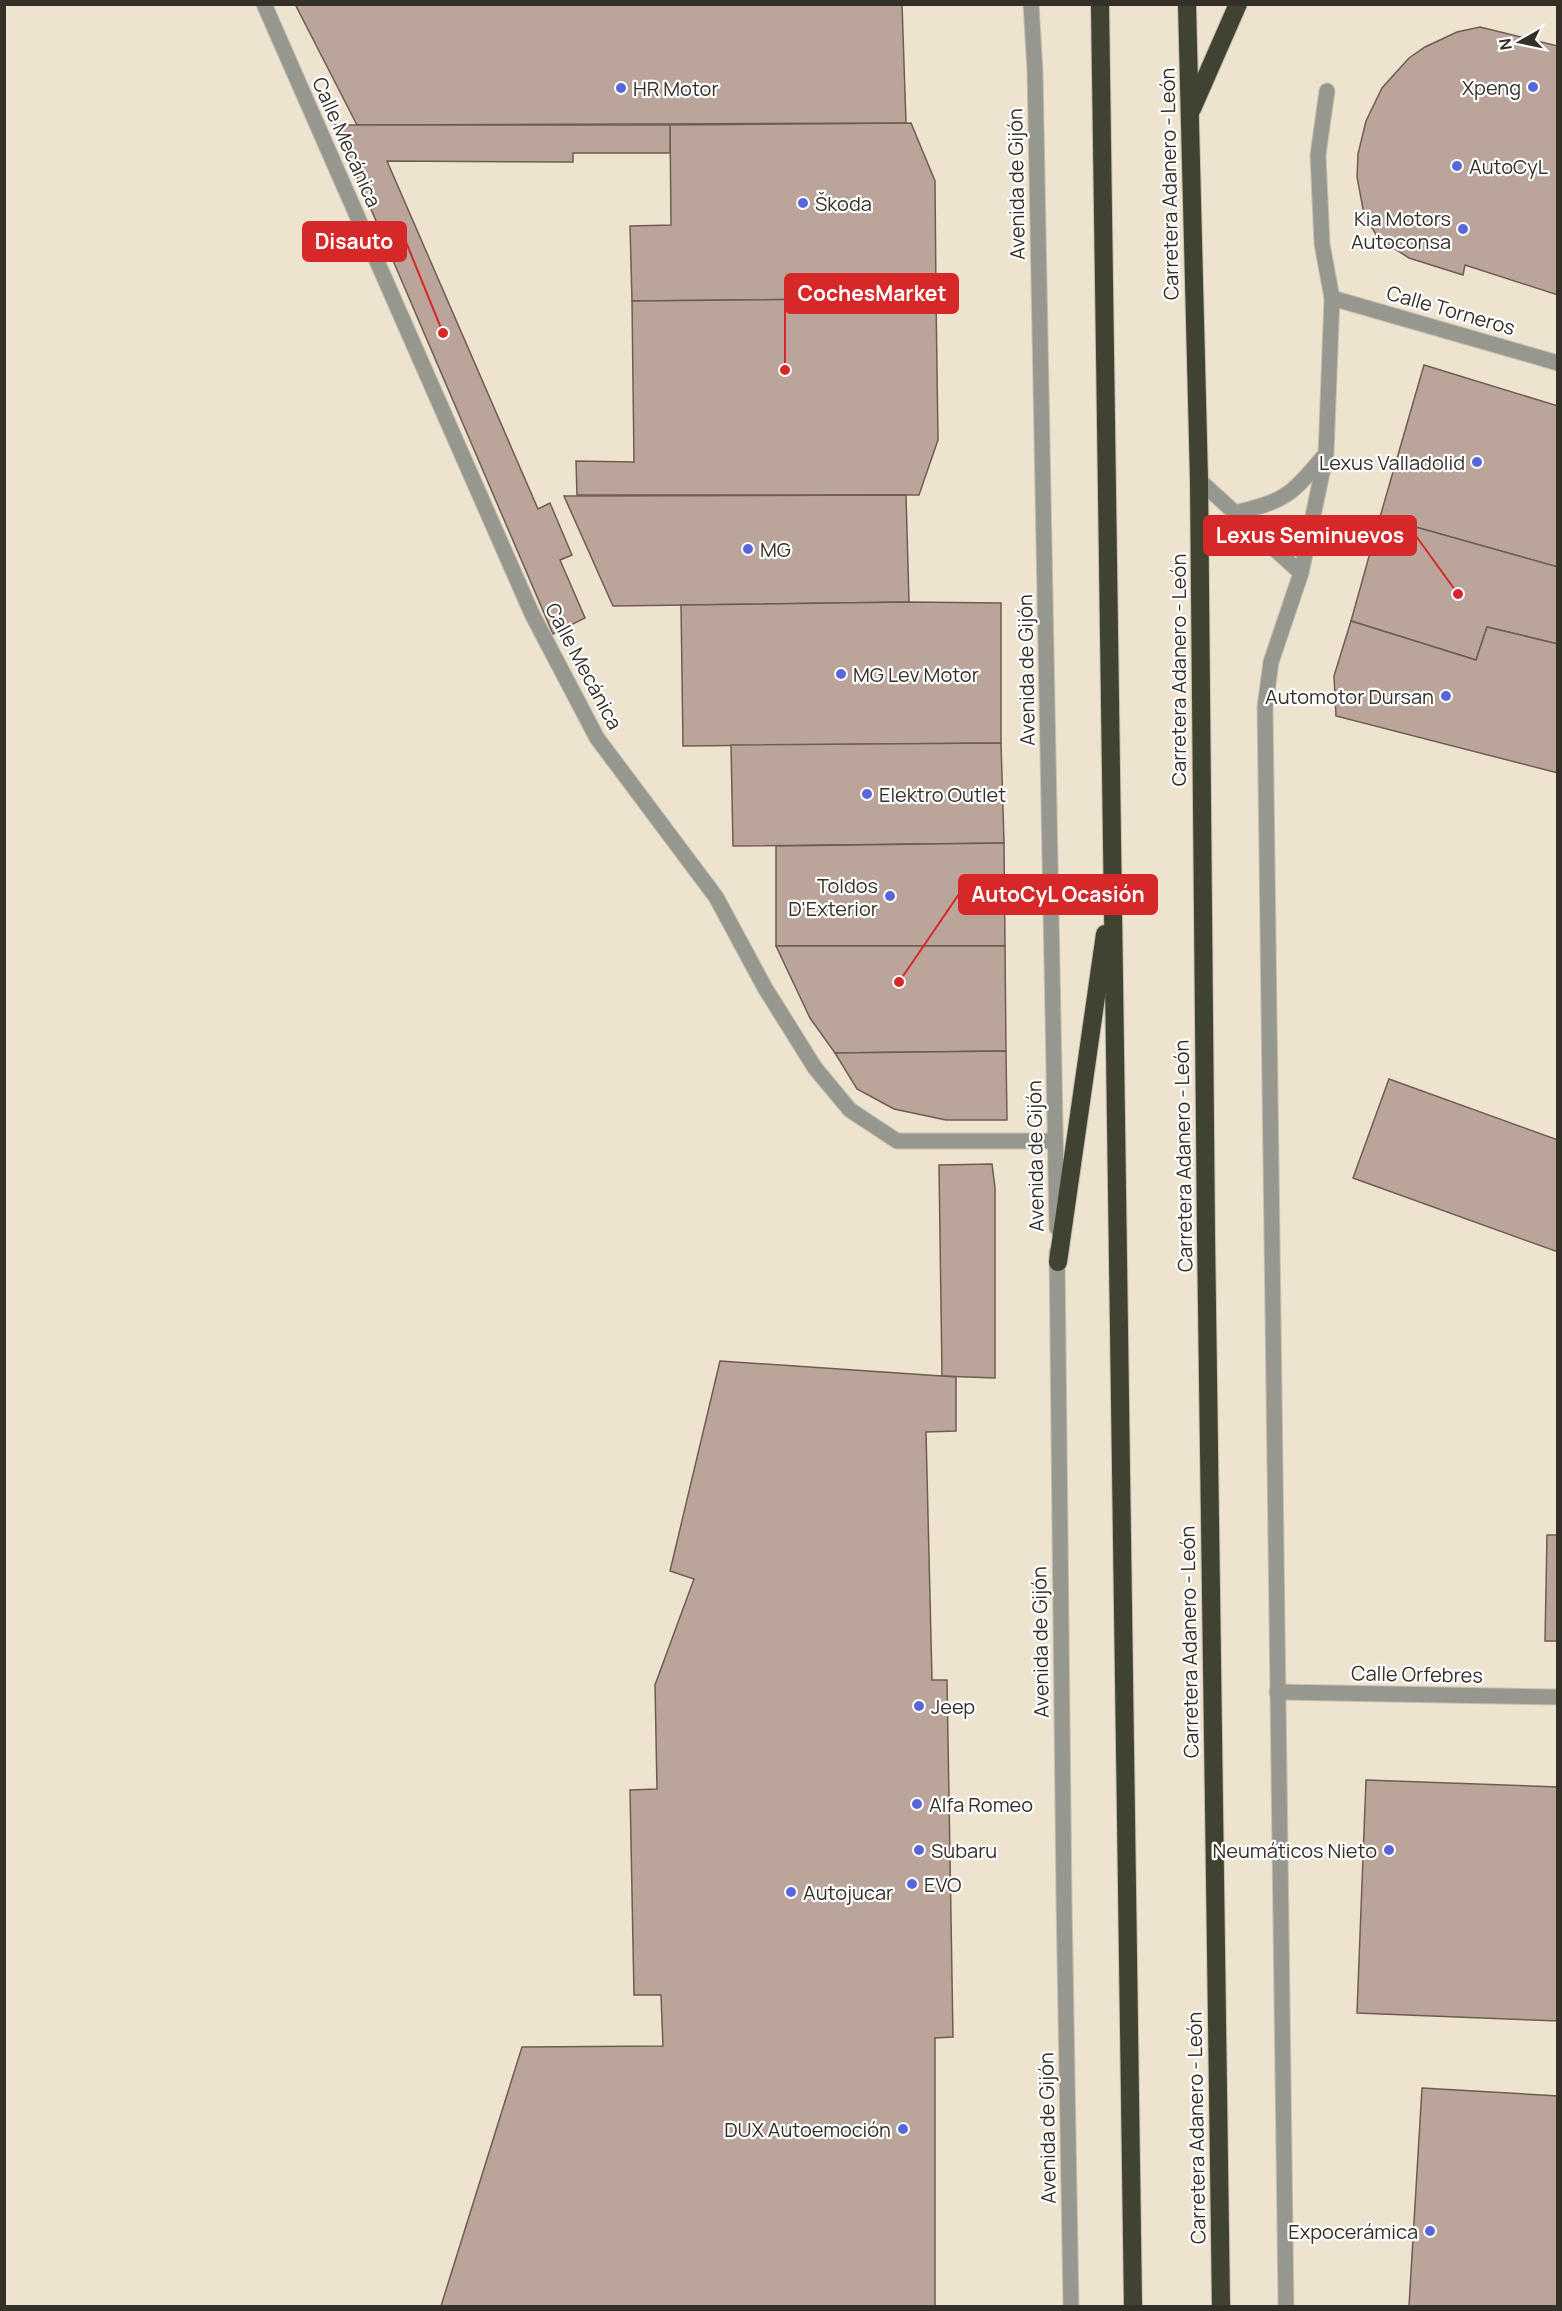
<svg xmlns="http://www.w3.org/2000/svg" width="1562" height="2311" font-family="Manrope,sans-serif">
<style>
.building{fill:#bba59a;stroke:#6f5c52;stroke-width:1.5}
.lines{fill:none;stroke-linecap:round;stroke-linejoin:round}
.minor-casing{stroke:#c9bfae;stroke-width:17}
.highway-casing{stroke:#c9bfae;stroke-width:20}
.minor{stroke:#96988f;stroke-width:15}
.highway{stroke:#404331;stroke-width:18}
.poi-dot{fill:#5866dc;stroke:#fff;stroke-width:2}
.labels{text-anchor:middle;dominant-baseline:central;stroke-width:4.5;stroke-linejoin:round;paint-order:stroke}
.poi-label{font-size:20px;fill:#343028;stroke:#fff;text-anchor:start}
.street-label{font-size:20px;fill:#343028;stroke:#fff}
.leader{fill:none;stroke:#d62828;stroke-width:2}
.callout-dot{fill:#d62828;stroke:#fff;stroke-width:2}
.callout{fill:#d62828;stroke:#d62828;stroke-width:2}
.callout-label{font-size:21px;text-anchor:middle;font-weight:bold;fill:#fff}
</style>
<rect width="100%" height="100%" fill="#eee3cf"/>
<g class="building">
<path d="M295 4H902L906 123 357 125Z"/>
<path d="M1480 27 1558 46V295L1465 265 1463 275 1409 258 1378 238 1364 214 1357 177 1358 154 1366 121 1382 88 1409 58 1425 47 1457 32Z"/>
<path d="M911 123 935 181 936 298 632 301 630 226 671 225 670 125Z"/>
<path d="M335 125H670V153H573V162L387 161 538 509 550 503 572 555 560 560 585 618 553 634Z"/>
<path d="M936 298 938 440 919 495H577L576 461 634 462 632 301Z"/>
<path d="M1424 365 1558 406V567L1380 517Z"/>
<path d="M906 495 909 602 613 606 564 496Z"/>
<path d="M1380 517 1558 567V644L1487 627 1476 660 1351 621Z"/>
<path d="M909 602 1001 603V743L683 746 681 605Z"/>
<path d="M1351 621 1476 660 1487 627 1558 644V773L1336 716 1334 676Z"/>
<path d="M1001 743 1004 843 733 846 731 745Z"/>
<path d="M1004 843 1005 946H776V846Z"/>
<path d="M776 946H1005L1006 1051 835 1053 810 1018Z"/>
<path d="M1006 1051 1007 1120H946L894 1109 857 1089 835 1053Z"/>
<path d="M1389 1079 1558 1140V1252L1353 1178Z"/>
<path d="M992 1164 995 1188V1378L942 1376 939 1165Z"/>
<path d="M720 1361 956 1377V1431L926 1432 932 1680H947L953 2037 935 2038V2306H441L522 2047 663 2046 661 1995H634L630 1790 657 1789 655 1685 694 1579 670 1571Z"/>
<path d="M1547 1535H1558V1641H1545Z"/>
<path d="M1366 1780 1558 1787V2021L1357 2013Z"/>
<path d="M1422 2088 1558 2096V2306H1409Z"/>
</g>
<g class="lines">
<g class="minor-casing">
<g id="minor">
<path d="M264 4 532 614 597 738 716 897 765 988 815 1068 850 1110 897 1141H1055"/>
<path d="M1031 4 1035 71 1057 1228"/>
<path d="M1332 298 1558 363"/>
<path d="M1199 480 1301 573 1271 662 1265 707 1286 2306"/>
<path d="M1235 513C1287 500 1290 496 1324 456"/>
<path d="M1301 573 1326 454 1332 298 1322 244 1318 155 1327 91"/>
<path d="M1057 1252 1064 1901 1071 2306"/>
<path d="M1277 1692 1558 1697"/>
</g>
</g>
<g class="highway-casing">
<g id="highway">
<path d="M1100 4 1133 2306"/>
<path d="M1187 4 1199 480 1206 1235 1221 2306"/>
<path d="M1192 109 1238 4"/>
<path d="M1058 1262 1105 934"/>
</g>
</g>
<use href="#minor" class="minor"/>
<use href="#highway" class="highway"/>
</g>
<g class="poi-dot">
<circle cx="1533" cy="87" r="6"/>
<circle cx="621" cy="88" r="6"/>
<circle cx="1457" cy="166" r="6"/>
<circle cx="803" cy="203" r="6"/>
<circle cx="1463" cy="229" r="6"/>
<circle cx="1477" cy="462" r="6"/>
<circle cx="748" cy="549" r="6"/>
<circle cx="841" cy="674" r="6"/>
<circle cx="1446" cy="696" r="6"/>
<circle cx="867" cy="794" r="6"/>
<circle cx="890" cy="896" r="6"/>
<circle cx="919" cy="1706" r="6"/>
<circle cx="917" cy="1804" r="6"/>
<circle cx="919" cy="1850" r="6"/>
<circle cx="1389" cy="1850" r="6"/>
<circle cx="912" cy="1884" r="6"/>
<circle cx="791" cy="1892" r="6"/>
<circle cx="903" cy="2129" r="6"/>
<circle cx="1430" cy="2231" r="6"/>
</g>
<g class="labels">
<g class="poi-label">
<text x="1521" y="87" text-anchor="end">Xpeng</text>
<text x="633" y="88">HR Motor</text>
<text x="1469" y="166">AutoCyL</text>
<text x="815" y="203">Škoda</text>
<text x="1451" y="218" text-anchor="end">Kia Motors<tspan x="1451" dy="23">Autoconsa</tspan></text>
<text x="1465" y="462" text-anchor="end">Lexus Valladolid</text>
<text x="760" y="549">MG</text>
<text x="853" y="674">MG Lev Motor</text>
<text x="1434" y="696" text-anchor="end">Automotor Dursan</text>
<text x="879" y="794">Elektro Outlet</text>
<text x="878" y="885" text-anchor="end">Toldos<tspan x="878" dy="23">D'Exterior</tspan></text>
<text x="931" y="1706">Jeep</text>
<text x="929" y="1804">Alfa Romeo</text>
<text x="931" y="1850">Subaru</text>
<text x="1377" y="1850" text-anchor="end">Neumáticos Nieto</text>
<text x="924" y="1884">EVO</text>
<text x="803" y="1892">Autojucar</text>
<text x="891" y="2129" text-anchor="end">DUX Autoemoción</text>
<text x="1418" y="2231" text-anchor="end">Expocerámica</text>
</g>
<g class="street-label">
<text transform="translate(347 142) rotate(66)">Calle Mecánica</text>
<text transform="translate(1016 184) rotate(-91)">Avenida de Gijón</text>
<text transform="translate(1169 184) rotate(-91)">Carretera Adanero - León</text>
<text transform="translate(1451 310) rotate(16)">Calle Torneros</text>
<text transform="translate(584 666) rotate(62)">Calle Mecánica</text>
<text transform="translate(1026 670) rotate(-91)">Avenida de Gijón</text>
<text transform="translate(1178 670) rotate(-90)">Carretera Adanero - León</text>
<text transform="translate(1035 1156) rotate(-91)">Avenida de Gijón</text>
<text transform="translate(1183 1156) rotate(-91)">Carretera Adanero - León</text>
<text transform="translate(1040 1642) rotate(-91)">Avenida de Gijón</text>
<text transform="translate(1189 1642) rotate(-91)">Carretera Adanero - León</text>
<text transform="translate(1417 1674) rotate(1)">Calle Orfebres</text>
<text transform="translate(1047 2128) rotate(-91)">Avenida de Gijón</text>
<text transform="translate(1196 2128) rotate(-91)">Carretera Adanero - León</text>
</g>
</g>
<path class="leader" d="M443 333L406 242M785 370L785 293M1458 594L1416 536M899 982L959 894"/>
<g class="callout-dot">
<circle cx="443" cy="333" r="6"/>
<circle cx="785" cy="370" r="6"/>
<circle cx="1458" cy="594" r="6"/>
<circle cx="899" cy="982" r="6"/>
</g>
<g class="callout">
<rect x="303" y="222" width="103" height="39" rx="6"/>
<rect x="785" y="274" width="173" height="39" rx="6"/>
<rect x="1204" y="516" width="212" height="39" rx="6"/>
<rect x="959" y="875" width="198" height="39" rx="6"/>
</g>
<g class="callout-label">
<text x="354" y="249">Disauto</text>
<text x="872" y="301">CochesMarket</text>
<text x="1310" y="543">Lexus Seminuevos</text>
<text x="1058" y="902">AutoCyL Ocasión</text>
</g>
<rect width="1562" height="2311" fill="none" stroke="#343028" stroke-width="12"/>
<g transform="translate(1520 42) rotate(261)" stroke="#ffffff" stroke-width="4.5" paint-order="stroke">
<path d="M0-4.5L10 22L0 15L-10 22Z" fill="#343028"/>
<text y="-9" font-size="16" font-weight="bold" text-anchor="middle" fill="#343028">N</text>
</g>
</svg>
